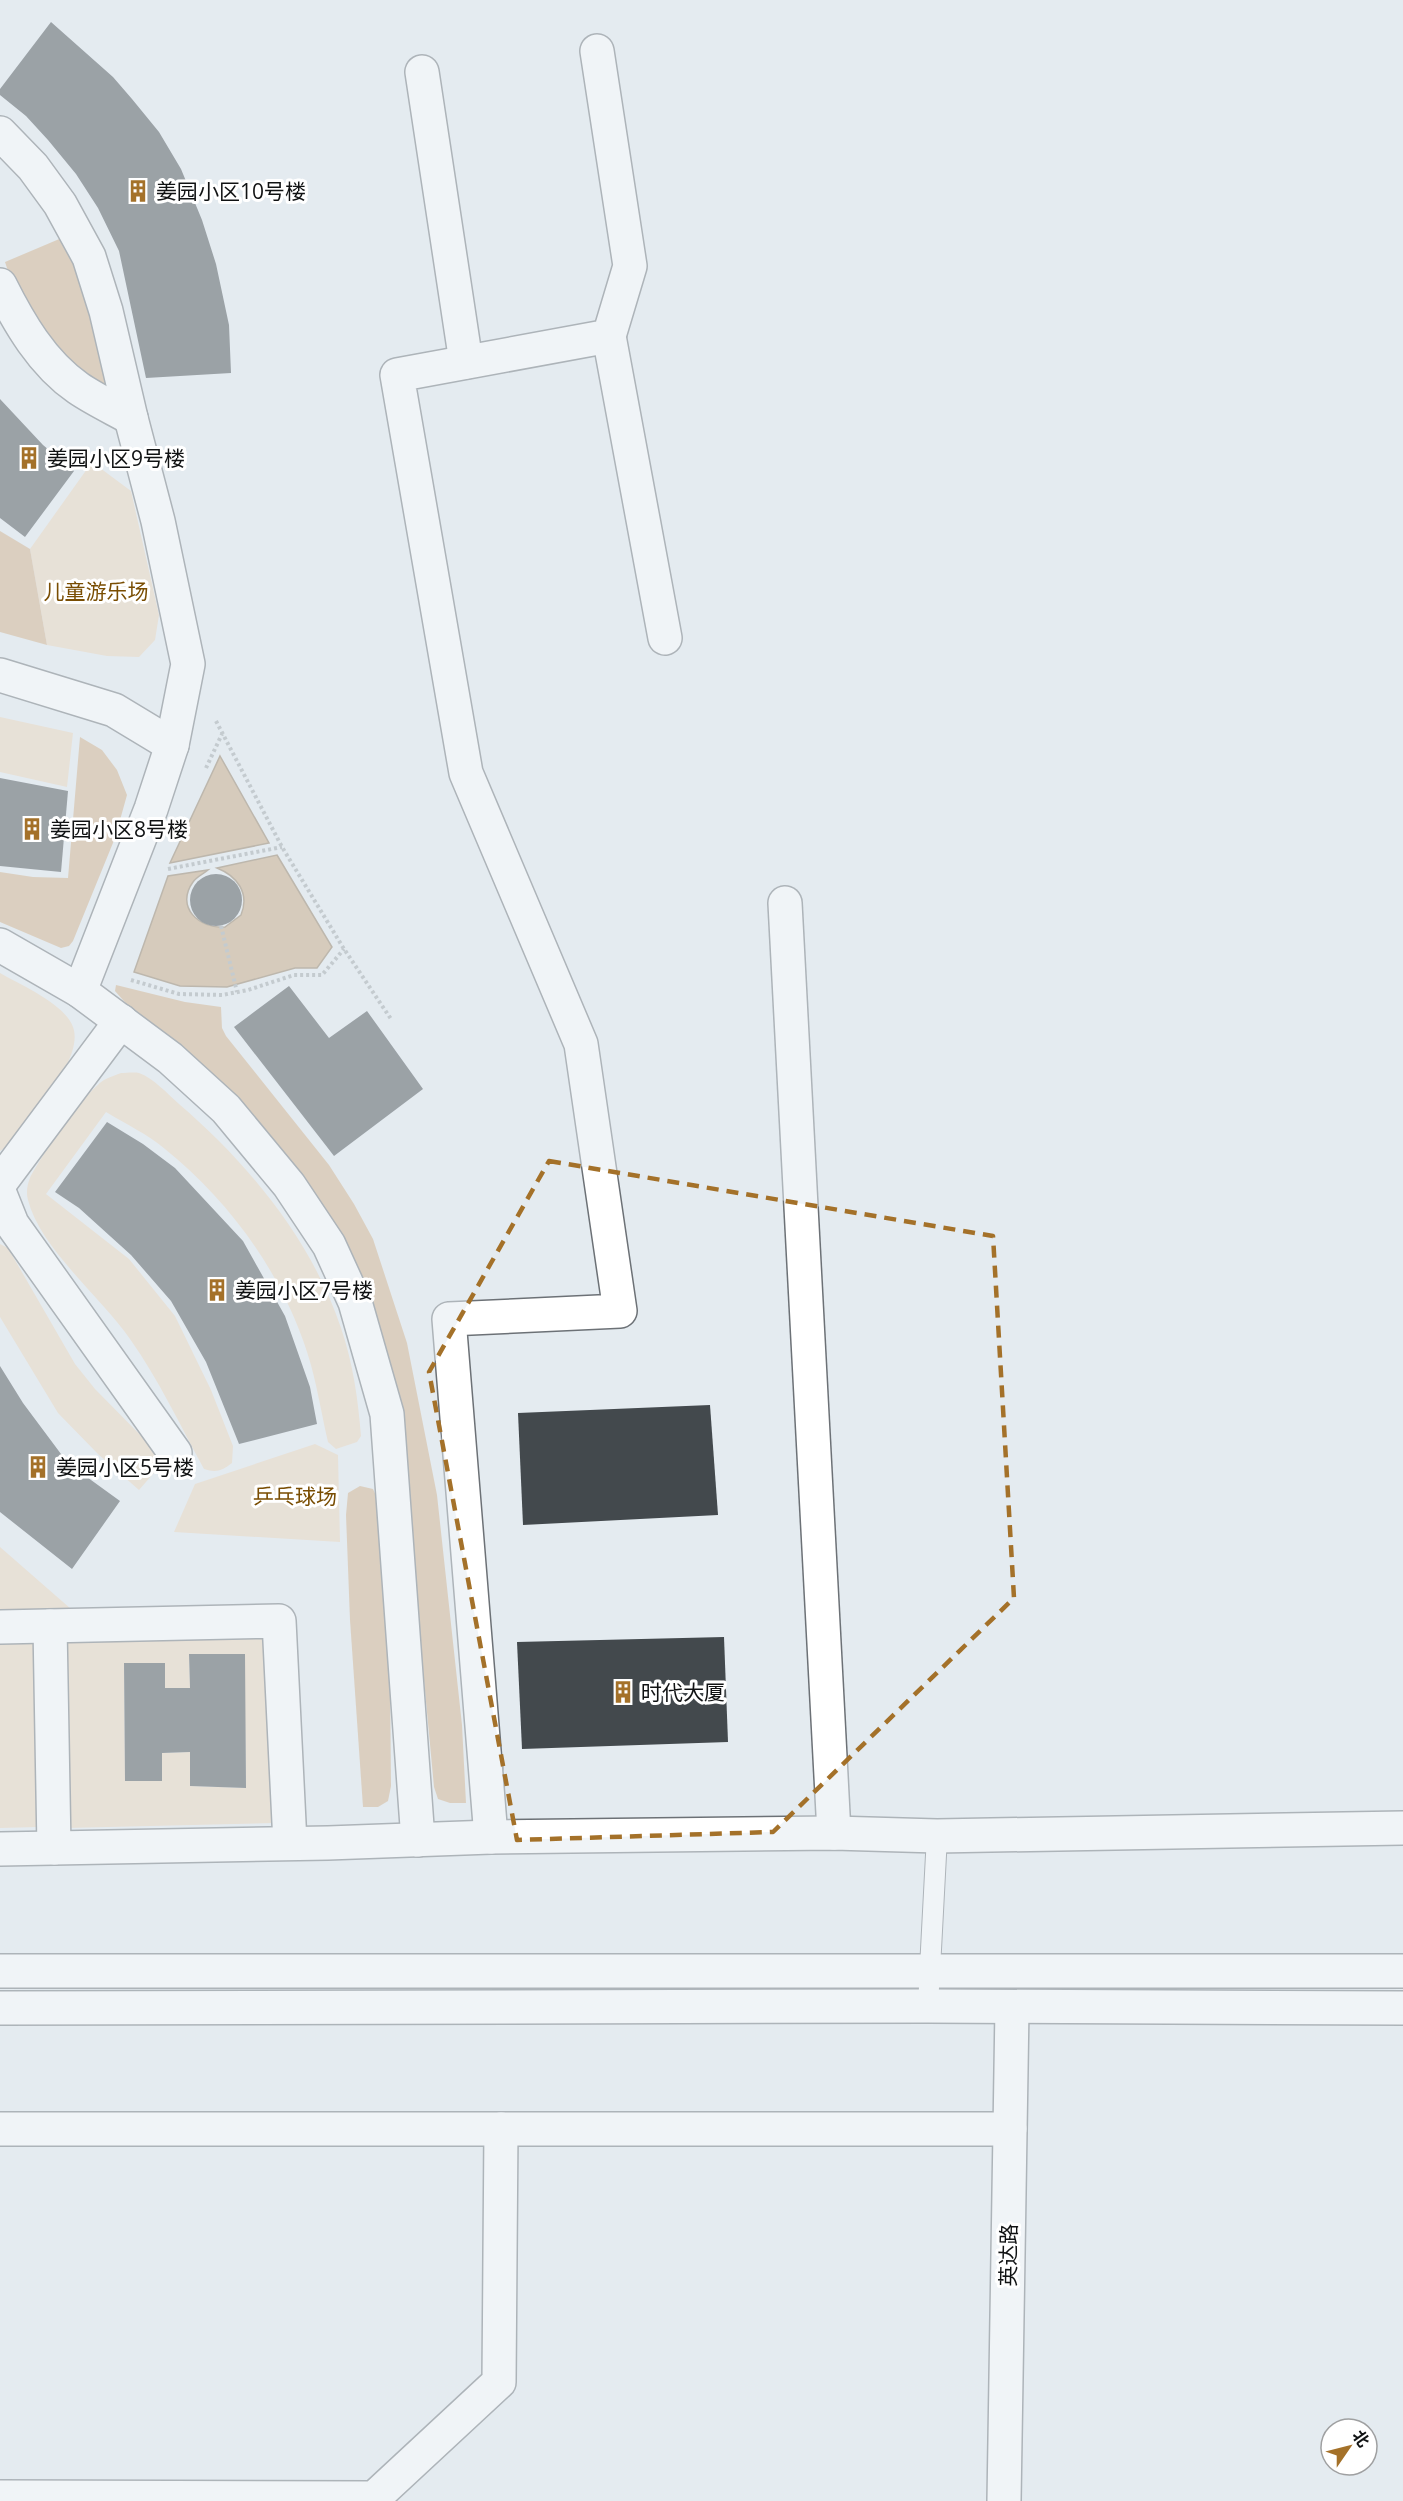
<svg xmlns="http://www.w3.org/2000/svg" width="1403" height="2501" font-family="'Open Sans','Noto Sans SC',sans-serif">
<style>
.green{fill:#ecd4b8;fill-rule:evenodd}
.forest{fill:#d1ae86}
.water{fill:#c6a57c;stroke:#8f795c;stroke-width:1.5}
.building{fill:#43494d}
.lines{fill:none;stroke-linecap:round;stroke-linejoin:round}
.service-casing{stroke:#6c7176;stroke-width:22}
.minor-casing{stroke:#6c7176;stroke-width:36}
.tertiary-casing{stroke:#6c7176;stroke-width:36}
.trunk-casing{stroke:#6c7176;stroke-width:36}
.path{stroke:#9ea4a7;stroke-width:4;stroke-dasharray:3 3;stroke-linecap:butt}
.service{stroke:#fff;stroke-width:20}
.minor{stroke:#fff;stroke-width:33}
.tertiary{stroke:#fff;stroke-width:33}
.trunk{stroke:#fff;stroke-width:33}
.marked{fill:none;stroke:#a47129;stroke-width:4.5;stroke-dasharray:12 8;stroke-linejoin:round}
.labels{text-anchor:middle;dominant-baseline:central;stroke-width:6;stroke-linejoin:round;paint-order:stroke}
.poi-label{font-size:21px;fill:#101213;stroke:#fff;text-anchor:start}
.park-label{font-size:21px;fill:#794d02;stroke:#fff}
.street-label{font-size:21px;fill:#101213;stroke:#fff}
</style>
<rect width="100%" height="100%" fill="#e4ebf0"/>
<g class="green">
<path d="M92 462 131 491 159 615 155 640 139 657 107 656 47 645 30 549Z"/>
<path d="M0 717 73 733 67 787 0 772Z"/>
<path d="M0 973C21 985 65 1004 73 1027 85 1060 28 1119 9 1145L0 1151Z"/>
<path d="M121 1073C126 1073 134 1072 139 1073 153 1078 168 1094 179 1104 248 1163 312 1241 341 1328 353 1363 358 1399 361 1436L357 1442 336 1449 328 1442C322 1416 318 1391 311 1365 287 1280 233 1204 165 1149 147 1134 126 1124 106 1112L46 1194 129 1259 175 1316 211 1390 233 1446 232 1463C222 1471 216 1473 204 1469 180 1425 159 1380 130 1339 101 1297 40 1248 28 1200 26 1193 27 1185 30 1178 41 1156 85 1092 104 1080 109 1077 116 1075 121 1073Z"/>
<path d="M0 1244 8 1248 75 1364 95 1389 157 1452 161 1460 159 1467 139 1490 98 1454 58 1413 0 1317Z"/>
<path d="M315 1444 338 1455 340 1542 174 1532 195 1484Z"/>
<path d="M0 1547 71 1609 0 1610Z"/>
<path d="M265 1633 274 1823 66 1828 65 1636ZM189 1654H244L246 1788 190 1786V1752L162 1753 161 1781H125L124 1663H164L165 1688H190Z"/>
<path d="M36 1637 38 1827 0 1828V1638Z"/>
</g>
<g class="forest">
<path d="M64 237 80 269 107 375 105 386 61 361 10 277 5 262Z"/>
<path d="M0 531 30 549 47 645 0 632Z"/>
<path d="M80 737 102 750 117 770 127 795 115 838 73 941 69 946 61 948 0 922V872L33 877 68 878Z"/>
<path d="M116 985 185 1002 221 1007 222 1028 226 1036 329 1165 354 1204 373 1239 407 1343 437 1495 462 1725 466 1803H450L438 1799 434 1787 404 1466 387 1363 183 1049 130 1008 115 991Z"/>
<path d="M360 1486 373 1489 378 1500 390 1672 391 1786 388 1801 378 1807H363L350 1620 346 1515 348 1493Z"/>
</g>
<g class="water">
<path d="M220 756 269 843 170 863Z"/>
<path d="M277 855 332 947 317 968H295L227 987 180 986 134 972 168 876 208 870C203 874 196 877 193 882 175 907 199 929 225 927L241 915C250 893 237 876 217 868Z"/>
</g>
<g class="building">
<path d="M51 22 113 77 132 99 159 132 181 169 202 220 216 264 229 325 231 373 146 378 119 251 98 208 76 174 48 140 26 116 0 95V89Z"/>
<path d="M0 399 43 445 74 471 25 537 0 518Z"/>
<path d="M0 778 68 791 61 872 0 866Z"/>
<circle cx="216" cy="900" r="26"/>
<path d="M289 986 329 1038 367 1011 423 1089 334 1156 234 1027Z"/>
<path d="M107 1122 143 1144 175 1168 243 1241 285 1316 310 1387 317 1424 239 1444 206 1362 171 1301 131 1255 79 1208 55 1192Z"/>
<path d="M0 1366 23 1403 61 1454 91 1480 120 1501 72 1569 0 1512Z"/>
<path d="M710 1405 718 1515 523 1525 518 1413Z"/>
<path d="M724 1637 728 1742 522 1749 517 1642Z"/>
<path d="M189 1654H245L246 1788 190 1786V1752L162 1753V1781H125L124 1663H165V1688H190Z"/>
</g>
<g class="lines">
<g class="service-casing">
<path id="service" d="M928 2006 937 1836"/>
</g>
<g class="minor-casing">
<g id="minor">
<path d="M422 72 466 362"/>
<path d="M0 133 33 167 60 204 89 257 106 311 131 418 158 521 188 664 172 745 151 809 80 991"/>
<path d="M0 285C19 323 42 363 78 388 94 399 113 408 131 418"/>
<path d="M609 336 665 638"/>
<path d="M0 675 114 710 172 745"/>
<path d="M785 903 834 1833"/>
<path d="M0 945 80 991 170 1058 226 1109 289 1185 329 1245 355 1302 387 1414 418 1840"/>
<path d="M0 1183 121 1021"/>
<path d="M0 1194 12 1224 175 1453"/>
<path d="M50 1626 54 1848"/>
<path d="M0 1627 279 1621 290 1843"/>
<path d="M491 1837 449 1319 620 1311 581 1044 466 773 397 375 609 336 630 266 597 51"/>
<path d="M0 1849 328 1843 491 1837 834 1833 937 1836 1403 1828"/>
<path d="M0 2129H1010"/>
<path d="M0 2497 374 2498 499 2382 501 2129"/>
</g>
</g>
<g class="tertiary-casing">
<path id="tertiary" d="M1004 2501 1012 2008"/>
</g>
<g class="trunk-casing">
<g id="trunk">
<path d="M0 1971H1403"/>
<path d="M0 2008 928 2006 1403 2008"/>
</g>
</g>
<g class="path">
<path d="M216 721 282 847 344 949 391 1019"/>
<path d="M206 768 222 734"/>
<path d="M168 869 282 847"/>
<path d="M221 926 237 992"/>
<path d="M131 980 179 994 222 995 248 990 294 975H322L344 949"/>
</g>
<use href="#service" class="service"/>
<use href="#minor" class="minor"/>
<use href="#tertiary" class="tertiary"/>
<use href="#trunk" class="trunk"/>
</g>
<path d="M0 0H1403V2501H0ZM549 1161 993 1236 1014 1598 773 1832 517 1840 429 1372Z" fill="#e4ebf0" fill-opacity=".55" fill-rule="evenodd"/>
<path class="marked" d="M549 1161 993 1236 1014 1598 773 1832 517 1840 429 1372Z"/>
<defs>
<g id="building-bare" transform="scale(1.8)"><path d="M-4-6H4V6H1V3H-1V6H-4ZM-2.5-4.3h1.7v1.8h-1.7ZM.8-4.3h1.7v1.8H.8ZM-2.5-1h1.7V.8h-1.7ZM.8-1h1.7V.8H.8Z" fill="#a47129" stroke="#fff" stroke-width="2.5" paint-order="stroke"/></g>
</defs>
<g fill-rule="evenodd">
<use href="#building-bare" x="138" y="191"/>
<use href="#building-bare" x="29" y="458"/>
<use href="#building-bare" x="32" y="829"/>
<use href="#building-bare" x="217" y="1290"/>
<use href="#building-bare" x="38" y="1467"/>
<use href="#building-bare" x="623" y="1692"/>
</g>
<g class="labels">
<g class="poi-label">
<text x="156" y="191">姜园小区10号楼</text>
<text x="47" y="458">姜园小区9号楼</text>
<text x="50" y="829">姜园小区8号楼</text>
<text x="235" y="1290">姜园小区7号楼</text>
<text x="56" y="1467">姜园小区5号楼</text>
<text x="641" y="1692">时代大厦</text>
</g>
<g class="park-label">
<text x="96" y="591">儿童游乐场</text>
<text x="295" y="1496">乒乓球场</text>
</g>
<g class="street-label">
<text transform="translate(1008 2255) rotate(-89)">英达路</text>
</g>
</g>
<g transform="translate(1349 2447) rotate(55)"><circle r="28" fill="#ffffff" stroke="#9fa0a1" stroke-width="1.5"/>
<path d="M0-4.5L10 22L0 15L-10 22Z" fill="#a47129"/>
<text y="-9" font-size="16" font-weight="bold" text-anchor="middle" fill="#101213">北</text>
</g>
</svg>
